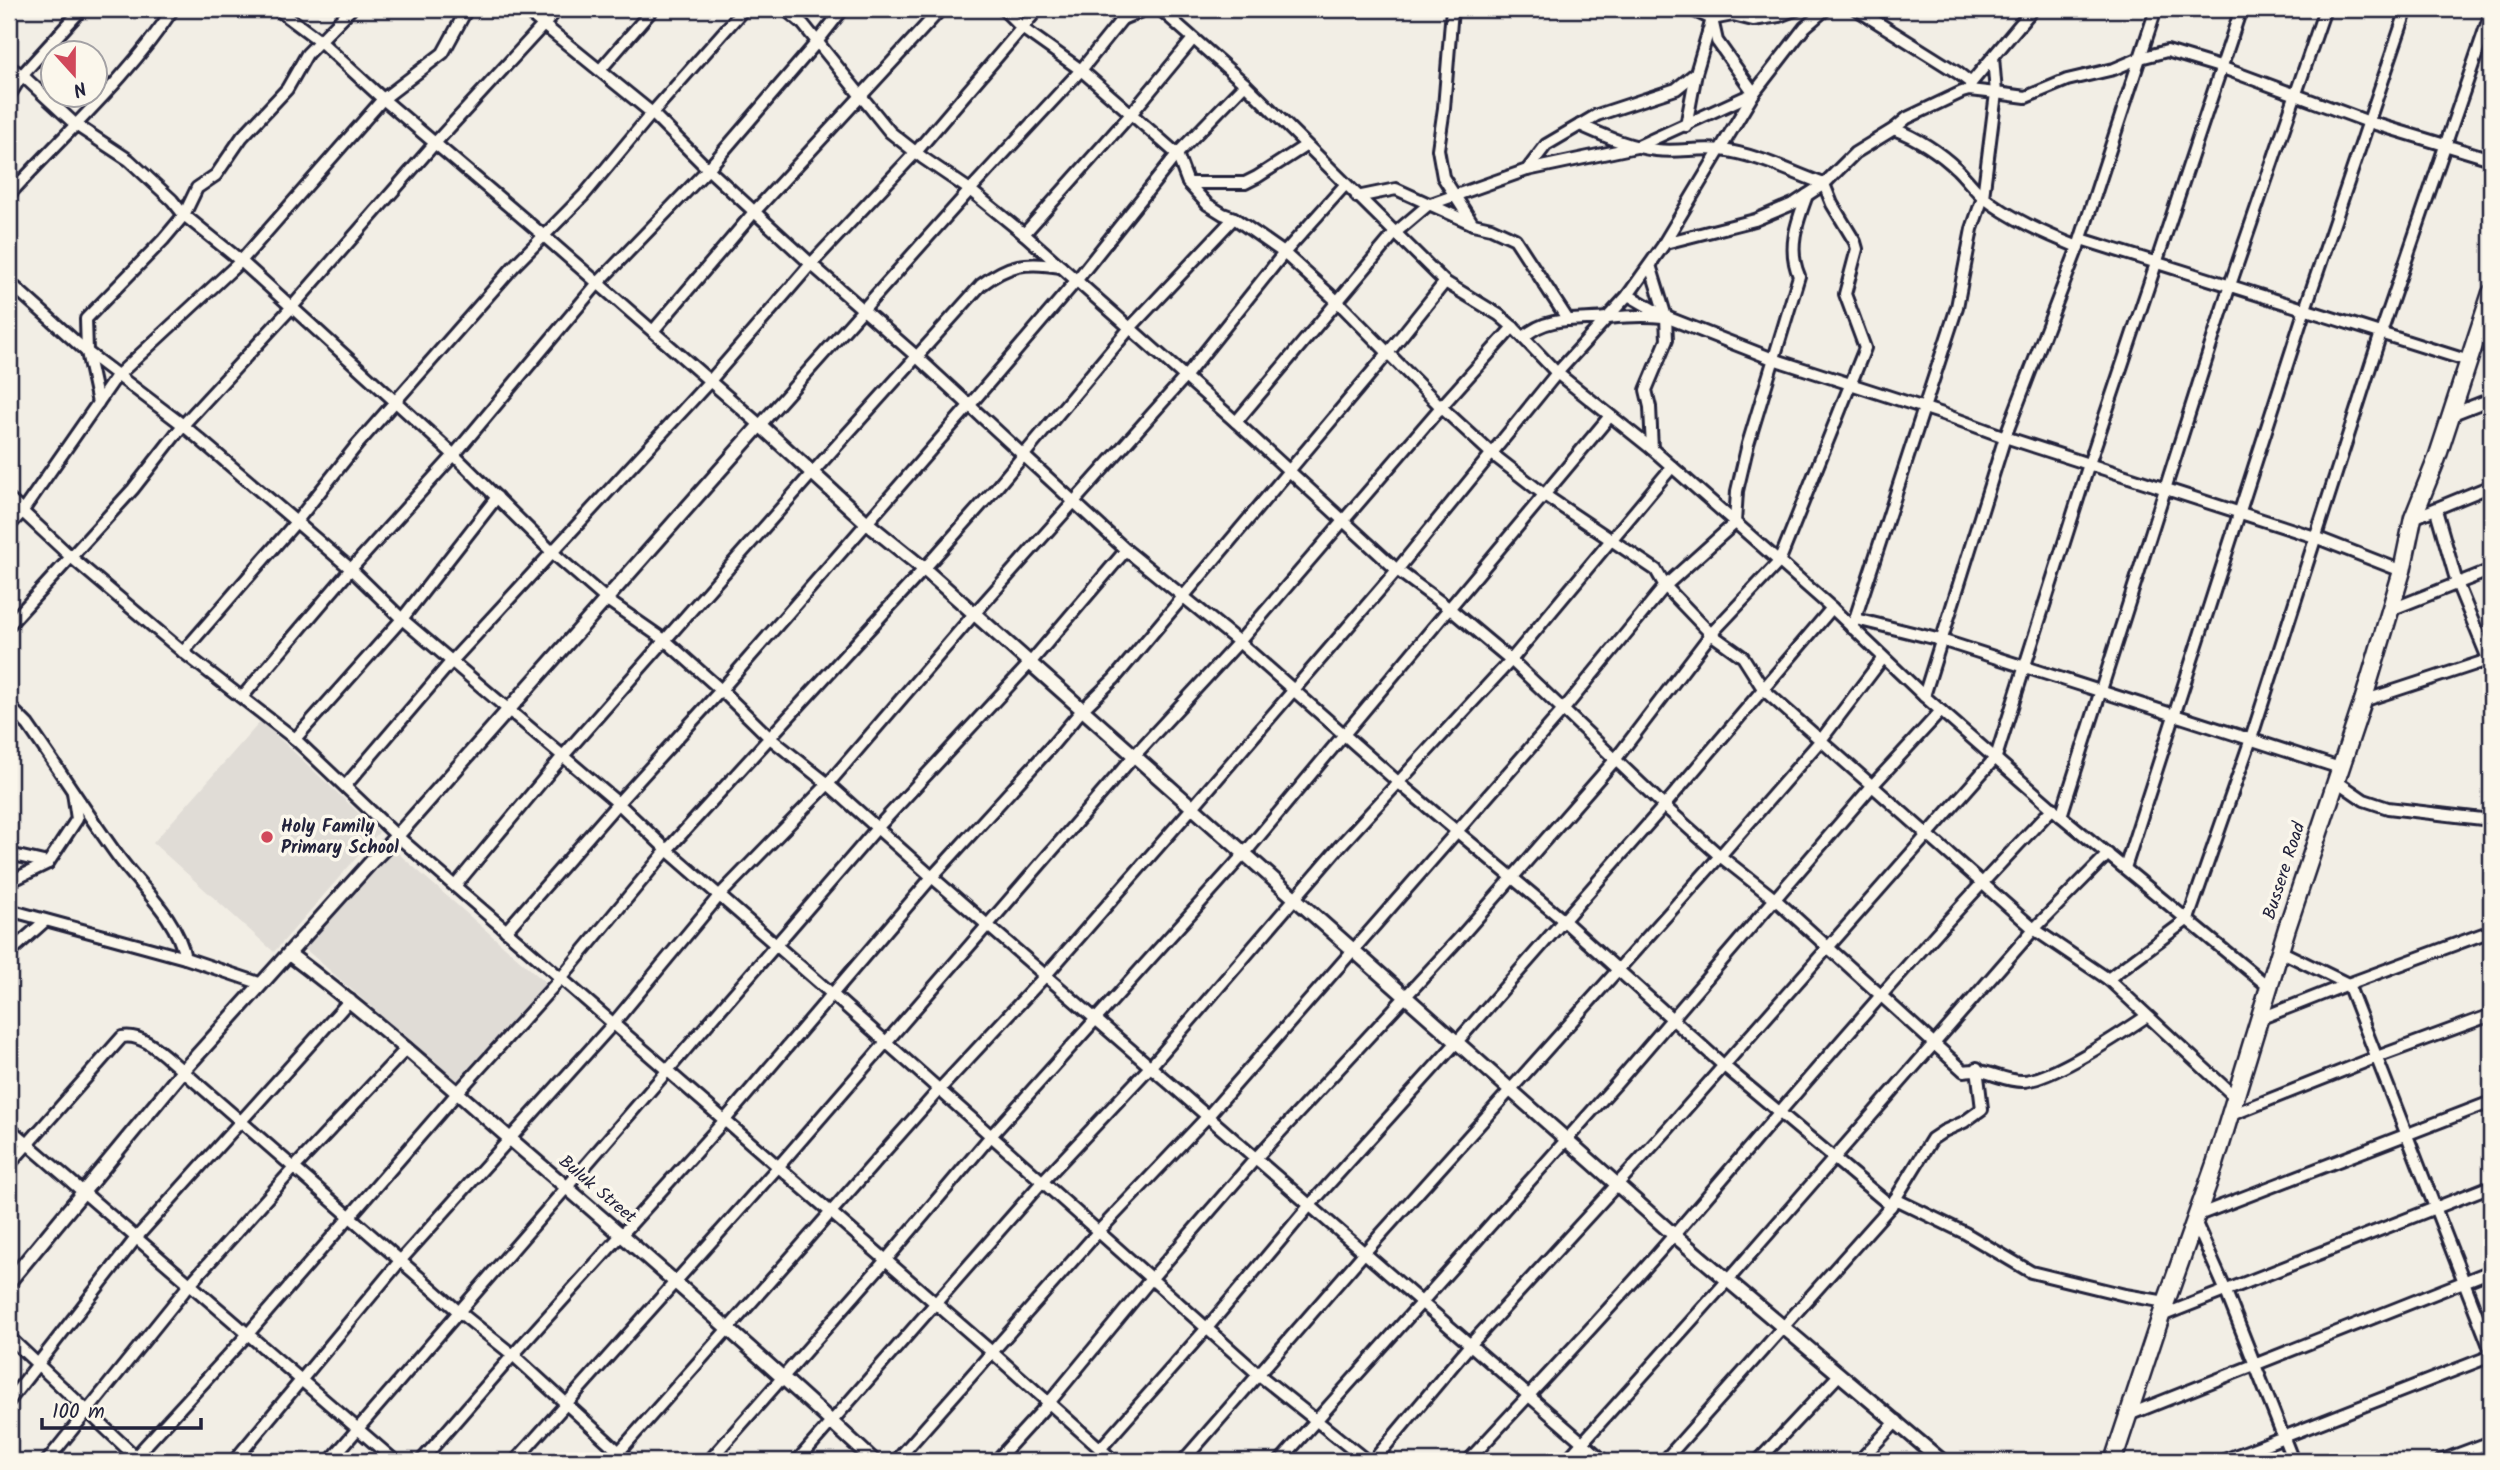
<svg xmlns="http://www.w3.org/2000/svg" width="2500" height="1470" font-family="Kalam,sans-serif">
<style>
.built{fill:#e0dcd6}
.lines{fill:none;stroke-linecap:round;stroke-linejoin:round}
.minor-casing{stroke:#22223b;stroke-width:16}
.tertiary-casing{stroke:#22223b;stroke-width:18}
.primary-casing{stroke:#22223b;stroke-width:21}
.minor{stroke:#fbf7ec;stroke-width:10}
.tertiary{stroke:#fbf7ec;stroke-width:12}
.primary{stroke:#fbf7ec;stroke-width:16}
.poi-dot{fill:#d1495b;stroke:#fbf7ec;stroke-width:2.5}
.labels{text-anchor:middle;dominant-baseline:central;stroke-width:7;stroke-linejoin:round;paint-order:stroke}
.poi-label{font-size:18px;font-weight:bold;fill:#22223b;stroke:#fbf7ec;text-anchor:start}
.street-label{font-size:18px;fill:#22223b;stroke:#fbf7ec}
</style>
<rect width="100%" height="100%" fill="#f2eee5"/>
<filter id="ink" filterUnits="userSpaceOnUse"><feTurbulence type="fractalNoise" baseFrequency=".0143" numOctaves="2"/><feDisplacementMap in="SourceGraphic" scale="14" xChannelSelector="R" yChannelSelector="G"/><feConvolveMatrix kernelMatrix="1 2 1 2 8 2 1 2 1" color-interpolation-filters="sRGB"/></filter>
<g filter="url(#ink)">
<g class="built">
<path d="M261 721 379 832 274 952 153 843Z"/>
<path d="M391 847 546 983 458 1083 303 947Z"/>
</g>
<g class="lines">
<g class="minor-casing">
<g id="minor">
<path d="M277 9 320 41 383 99 544 236 760 425 970 190 1081 70 1122 19 1123 9"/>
<path d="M524 9 652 113 708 169 811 264 916 356 1126 550 1239 642 1399 783 1563 920 1723 1065 1891 1206"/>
<path d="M785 9 803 24 890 132 923 158 970 190 1024 234 1236 422 1397 570 1450 609 1511 660 1664 806 1720 856 1776 900 1964 1071C1985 1067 2001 1081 2022 1081 2050 1081 2122 1033 2147 1016"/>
<path d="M1003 9 1022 28 1081 70 1177 154 1188 183 1207 204 1223 214 1234 218 1284 253 1339 303 1441 407 1491 453 1546 496 1656 570 1665 586 1711 634 1743 657 1764 690 2034 929 2108 979 2188 919 2251 739 2381 333 2491 12"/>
<path d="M1160 9 1245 84 1445 282 1499 315 1513 327 1557 373 1652 449 1832 608 1924 696 2061 816 2269 987"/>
<path d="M1452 9 1444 108 1438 149 1443 177 1473 224 1491 228 1515 239 1568 320"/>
<path d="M1690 9 1712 19"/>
<path d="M1856 9 1958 73 1971 83 1969 90"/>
<path d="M1122 19 1146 9"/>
<path d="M1993 57 1996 93 2026 97 2067 80 2114 69 2140 58 2167 51 2223 68 2369 122 2491 159"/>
<path d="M9 67 22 75 76 125 129 160 172 200 184 215 241 261 454 455 553 553 607 600 666 641 721 690 770 738 828 784 932 877 1604 1461"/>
<path d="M601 69 653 9"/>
<path d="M1971 83 2033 9"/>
<path d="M9 96 22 75 82 9"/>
<path d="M1686 126 1696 73"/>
<path d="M1894 129C1917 138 1939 152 1957 169 1966 178 1974 189 1983 197 2011 219 2046 234 2078 247"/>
<path d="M1527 170 1636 147 1754 93 1717 41 1712 19 1707 9"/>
<path d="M1188 183H1245L1257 177 1305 146"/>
<path d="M9 195C64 134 128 78 173 9"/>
<path d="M1357 197 1396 189 1473 224"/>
<path d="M1024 234 1131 114 1193 39"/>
<path d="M2081 239 2469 361"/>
<path d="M1664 243 1754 93 1805 27 1826 9"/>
<path d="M1652 263 1650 265 1666 317 1667 340 1646 390 1650 407 1652 449"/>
<path d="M9 282 87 352 183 425 351 569 402 619 618 803 667 850 832 994 1258 1374 1367 1461"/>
<path d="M1628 295 1666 317 1773 359 1940 413 2005 437 2315 537 2402 571"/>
<path d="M653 331 755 211 941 9"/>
<path d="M1524 337C1547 315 1579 321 1608 318 1627 316 1644 315 1663 317"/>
<path d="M98 403 87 352 86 319 163 240 184 215 197 188 216 175 242 137 287 89 307 54 351 9"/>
<path d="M2450 415 2491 399"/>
<path d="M1236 422 1395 233 1428 205 1527 170 1546 145 1597 115 1676 89 1696 73 1712 19 1733 15 1753 20 1779 16 1797 9"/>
<path d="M9 499 71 557 183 652 295 739 397 836 993 1353 1114 1461"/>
<path d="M2436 510 2457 583 2491 666"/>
<path d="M2413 518 2491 486"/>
<path d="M9 526 22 512 116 377 241 261 383 99 443 53 467 9"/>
<path d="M2390 610 2491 570"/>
<path d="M1856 619 1941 640 2340 768"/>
<path d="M9 625 133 489 183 425 292 307 436 142 558 9"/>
<path d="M183 652 296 522 357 445 515 265 584 195 652 113 744 9"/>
<path d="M243 696 351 569 454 455 598 283 708 169 817 42 843 9"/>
<path d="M1924 696 2005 437 2078 247 2156 9"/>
<path d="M2363 701 2491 659"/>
<path d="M9 706 28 725C58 768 86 812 117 855 141 888 177 917 185 958L262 984"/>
<path d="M295 739 402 619 497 497"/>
<path d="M2335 780 2364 800 2388 808 2491 820"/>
<path d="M346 785 451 662 709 382 811 264 916 152 1038 9"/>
<path d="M2061 816 2230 285 2325 9"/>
<path d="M9 854 48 863 77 819 73 792"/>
<path d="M2125 868 2305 309 2407 9"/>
<path d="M9 882 48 863"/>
<path d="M455 886 563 756 813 472 981 285C1009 264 1026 261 1061 267"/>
<path d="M9 910 185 958"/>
<path d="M506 931 618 803 721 690 969 406 1076 281 1177 154 1245 84"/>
<path d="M9 935 11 950"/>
<path d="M2280 951 2348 984 2491 931"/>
<path d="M9 953 45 921"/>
<path d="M2108 979 2236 1098"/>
<path d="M2259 1019 2348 984 2491 1351"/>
<path d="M2231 1115 2377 1057 2491 1015"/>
<path d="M9 1128 395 1461"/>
<path d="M9 1165 122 1037C144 1032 166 1058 183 1071L458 1311 513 1355 629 1461"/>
<path d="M1895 1199 1965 1233 2031 1272 2125 1295 2166 1302"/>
<path d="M2198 1215 2491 1102"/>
<path d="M2195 1221 2225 1289 2293 1461"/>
<path d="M2161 1316 2491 1186"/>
<path d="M9 1337 139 1460"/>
<path d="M9 1401 136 1238 350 1000"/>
<path d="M2128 1415 2491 1271"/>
<path d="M1100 1449 1207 1328 1310 1205 1456 1043 1664 806 1832 608"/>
<path d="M136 1456 247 1335 458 1092 561 978 667 850 924 569 997 487 1130 328 1234 218"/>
<path d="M47 1461 189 1285 294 1168 407 1048"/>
<path d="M234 1461 400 1261 613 1024 719 896 828 784 974 614 1185 377 1284 253 1345 185"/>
<path d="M330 1461 878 827 1030 663 1126 550"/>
<path d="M421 1461 513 1355 724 1121 932 877 1050 748 1083 709 1114 679 1388 353 1445 282"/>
<path d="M515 1461 778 1167 1134 756 1239 642 1441 407 1513 327"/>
<path d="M611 1461 938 1091 1046 975 1193 807 1397 570 1557 373 1628 295 1665 243 1755 220 1795 203 1824 184 1855 153 1894 129 1907 118 1962 92 1969 90 1996 93 1983 197 1972 229 1957 307 1852 628"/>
<path d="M709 1461 885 1261 990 1137 1245 853 1610 416"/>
<path d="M797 1461 1042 1182 1151 1066 1339 847 1511 660 1672 467"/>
<path d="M896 1461 1098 1232 1208 1116 1278 1036 1564 709 1665 586 1735 523 1737 491 1748 444 1799 276C1787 248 1797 222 1807 195"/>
<path d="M996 1461 1048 1404 1151 1279 1256 1158 1457 941 1615 760 1711 634 1779 562 1865 348 1845 294 1857 249 1855 242 1832 204 1824 184C1791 172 1756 154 1721 150 1700 147 1678 153 1656 150 1628 147 1605 136 1580 125"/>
<path d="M1183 1461 1365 1252 1720 856 1821 740 1883 658"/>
<path d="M1280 1461 1617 1083 1872 786 1941 711"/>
<path d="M1373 1461 1470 1345 1667 1130 1996 757 2089 464 2241 9"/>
<path d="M1468 1461C1537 1386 1608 1312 1674 1235 1798 1091 1921 945 2053 808"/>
<path d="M1566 1461 1727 1281 2034 929 2108 854"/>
<path d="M1664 1461 1891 1206 1932 1139 1944 1131 1964 1122 1982 1109 1977 1068"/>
<path d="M1758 1461 1838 1376"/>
<path d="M1859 1461 1897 1421"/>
<path d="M2222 1461 2491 1356"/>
<path d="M2440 1461 2491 1442"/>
</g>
</g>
<g class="tertiary-casing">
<g id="tertiary">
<path d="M289 954C385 1026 473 1108 565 1186 669 1276 773 1367 874 1461"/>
<path d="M9 1282 183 1071 372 861 397 836 760 425 867 523 924 569 1674 1235 1942 1461"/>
</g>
</g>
<g class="primary-casing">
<path id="primary" d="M2113 1461 2161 1316 2215 1164 2287 928 2363 701 2402 571 2413 518 2437 458 2491 293"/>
</g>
<use href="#minor" class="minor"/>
<use href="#tertiary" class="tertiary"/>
<use href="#primary" class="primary"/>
</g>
</g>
<circle class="poi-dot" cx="267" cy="837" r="7"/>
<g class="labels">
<g class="poi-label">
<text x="281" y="827">Holy Family<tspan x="281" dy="21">Primary School</tspan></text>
</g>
<g class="street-label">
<text transform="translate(2285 871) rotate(-72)">Bussere Road</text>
<text transform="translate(597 1190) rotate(40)">Buluk Street</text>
</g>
</g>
<rect width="2500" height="1470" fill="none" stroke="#fbf7ec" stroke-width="35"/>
<rect x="18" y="18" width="2465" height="1435" fill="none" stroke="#22223b" stroke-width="2.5" filter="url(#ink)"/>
<g transform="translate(74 74) rotate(159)"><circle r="33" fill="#fbf7ec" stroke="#a4a2a5" stroke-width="2"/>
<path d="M0-5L12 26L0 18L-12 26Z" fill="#d1495b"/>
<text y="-10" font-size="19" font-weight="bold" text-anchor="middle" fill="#22223b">N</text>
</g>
<path d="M42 1418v10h159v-10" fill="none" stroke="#22223b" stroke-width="3.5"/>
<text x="52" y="1418" font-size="21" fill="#22223b" stroke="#fbf7ec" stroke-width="5" paint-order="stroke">100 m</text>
</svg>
